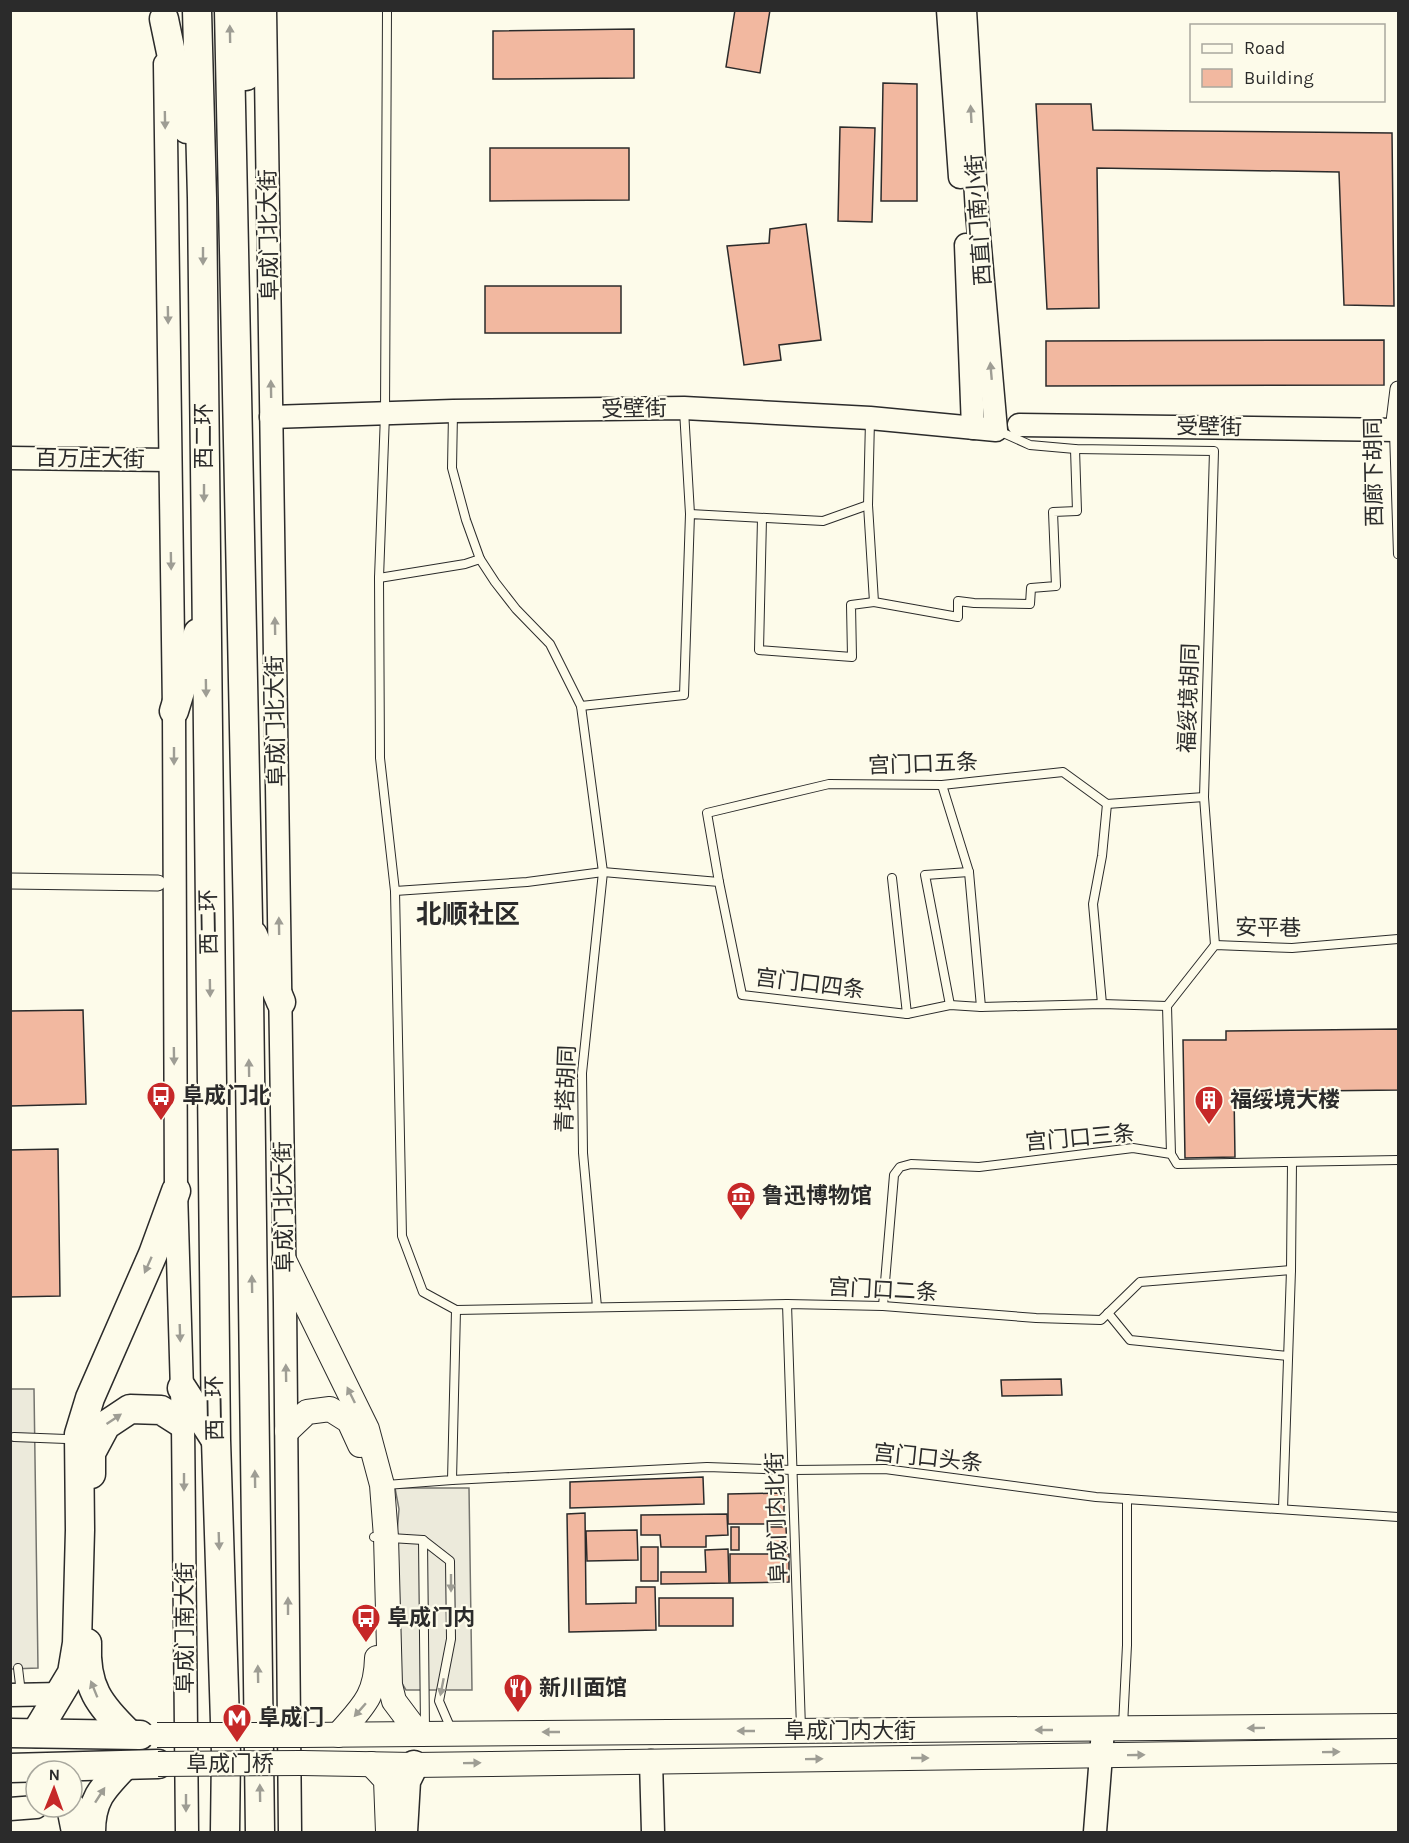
<svg xmlns="http://www.w3.org/2000/svg" width="1409" height="1843" font-family="Karla,'Noto Sans SC',sans-serif">
<style>
.parking{fill:#eceadb;stroke:#74746e;stroke-width:1.5}
.building{fill:#f2b8a0;stroke:#2b2b2b;stroke-width:1.5}
.lines{fill:none;stroke-linecap:round;stroke-linejoin:round}
.lane-casing{stroke:#2b2b2b;stroke-width:10}
.street-casing{stroke:#2b2b2b;stroke-width:17}
.secondary-casing{stroke:#2b2b2b;stroke-width:25}
.primary-casing{stroke:#2b2b2b;stroke-width:26}
.highway-casing{stroke:#2b2b2b;stroke-width:31}
.lane{stroke:#fdfbea;stroke-width:8}
.street{stroke:#fdfbea;stroke-width:15}
.secondary{stroke:#fdfbea;stroke-width:22}
.primary{stroke:#fdfbea;stroke-width:24}
.highway{stroke:#fdfbea;stroke-width:28}
.primary-bridge-casing{stroke:#2b2b2b;stroke-width:26;stroke-linecap:butt}
.primary-bridge{stroke:#fdfbea;stroke-width:24}
.oneway{fill:#9e9d94}
.labels{text-anchor:middle;dominant-baseline:central;stroke-width:4.5;stroke-linejoin:round;paint-order:stroke}
.street-label{font-size:22px;fill:#2b2b2b;stroke:#fdfbea}
.poi-label{font-size:22px;font-weight:bold;fill:#2b2b2b;stroke:#fdfbea;text-anchor:start}
.quarter-label{font-size:26px;font-weight:bold;fill:#2b2b2b;stroke:#fdfbea}
</style>
<rect width="100%" height="100%" fill="#fdfbea"/>
<g class="parking">
<path d="M10 1389H34L38 1668 11 1669Z"/>
<path d="M395 1488H469L472 1690H406L398 1677 394 1569 399 1509Z"/>
</g>
<g class="building">
<path d="M735 10H770L760 73 726 67Z"/>
<path d="M634 29V78L493 79V31Z"/>
<path d="M883 83 917 84V201H881Z"/>
<path d="M1036 104H1091L1093 130 1392 133 1394 306 1344 305 1339 172 1097 168 1099 308 1047 309Z"/>
<path d="M840 127 875 128 872 222 838 221Z"/>
<path d="M490 148H629V200L490 201Z"/>
<path d="M806 224 821 340 779 345 781 360 744 365 727 246 769 243 770 229Z"/>
<rect x="485" y="286" width="136" height="47"/>
<path d="M1384 340V385L1046 386V341Z"/>
<path d="M83 1010 86 1104 10 1106V1011Z"/>
<path d="M1398 1029V1090L1234 1092 1235 1157 1185 1158 1183 1040H1226V1031Z"/>
<path d="M58 1149 60 1296 10 1297V1150Z"/>
<path d="M1061 1379 1062 1395 1002 1396 1001 1380Z"/>
<path d="M703 1477 704 1504 570 1508V1482Z"/>
<path d="M784 1493V1524H728V1494Z"/>
<path d="M585 1513 586 1604 636 1603V1587H655L656 1630 569 1632 567 1514Z"/>
<path d="M727 1514 728 1535 706 1536V1547H661L660 1535H641V1515Z"/>
<rect x="731" y="1527" width="8" height="23"/>
<path d="M769 1527H786L787 1550 770 1551Z"/>
<path d="M637 1530 638 1560 587 1561 586 1531Z"/>
<rect x="641" y="1547" width="17" height="34"/>
<path d="M728 1549 729 1583 661 1584V1572H706L705 1550Z"/>
<path d="M730 1554H789V1582L730 1583Z"/>
<rect x="659" y="1598" width="74" height="28"/>
</g>
<g class="lines">
<g class="lane-casing">
<g id="lane">
<path d="M684 410 690 514"/>
<path d="M870 420 868 505 874 602 958 617V601L974 603 1030 604 1031 588 1056 586 1053 512 1077 511 1075 449"/>
<path d="M999 431 1030 445 1075 449 1214 451 1204 797 1215 945"/>
<path d="M1394 432 1398 554"/>
<path d="M762 518 759 650 852 657 851 605 874 602"/>
<path d="M480 559 495 582 516 609 550 644 581 706 603 872 582 1073 583 1153 597 1307"/>
<path d="M379 578 465 564 480 559 466 520 452 468 453 413"/>
<path d="M581 706 684 695 690 514 823 521 868 505"/>
<path d="M942 785 969 872 981 1007"/>
<path d="M892 878 907 1014"/>
<path d="M719 882 707 813 829 784 942 785 1063 772 1107 804 1204 797"/>
<path d="M395 891 527 882 603 872 719 882 742 995 907 1014 950 1005 981 1007 1102 1004 1167 1006"/>
<path d="M1102 1004 1093 904 1102 856 1107 804"/>
<path d="M950 1005 925 875 969 872"/>
<path d="M1167 1006 1215 945 1292 948 1398 939"/>
<path d="M1167 1006 1171 1154"/>
<path d="M787 1304 801 1728"/>
<path d="M883 1306 894 1175 900 1167 911 1164 979 1167 1133 1148 1171 1154 1177 1164 1398 1160"/>
<path d="M456 1310 787 1304 883 1306 1036 1318 1101 1320 1140 1282 1291 1270"/>
<path d="M1108 1313 1130 1340 1288 1356"/>
<path d="M14 1437 66 1439"/>
<path d="M452 1480 707 1467 794 1470 885 1469 1096 1497 1398 1517"/>
<path d="M386 1485 452 1480 456 1310 423 1292 402 1236 395 891 380 758 379 578 385 414 387 10"/>
<path d="M1283 1509 1291 1270 1292 1162"/>
<path d="M374 1537 423 1540 450 1561 451 1639 439 1701 451 1729"/>
<path d="M423 1540 425 1730"/>
<path d="M18 1668 21 1693"/>
<path d="M1123 1726 1127 1645V1499"/>
</g>
</g>
<g class="street-casing">
<g id="street">
<path d="M1394 422 1398 389"/>
<path d="M10 881 158 883"/>
</g>
</g>
<g class="secondary-casing">
<g id="secondary">
<path d="M265 10 285 1303 290 1832"/>
<path d="M948 10 960 177"/>
<path d="M165 64 174 711 176 1191 183 1424 187 1832"/>
<path d="M966 245 973 428"/>
<path d="M271 417 453 411 684 408 870 418 996 430 977 213 965 10"/>
<path d="M1019 425 1398 430"/>
<path d="M10 458 170 460"/>
<path d="M10 1695 61 1694"/>
<path d="M651 1761 653 1832"/>
<path d="M10 1809 36 1807"/>
<path d="M1095 1832 1103 1730"/>
</g>
</g>
<g class="primary-casing">
<g id="primary">
<path d="M284 1260 367 1429 382 1485 386 1537 390 1685 394 1701 418 1733"/>
<path d="M287 1431 307 1412 330 1409 349 1421 360 1445"/>
<path d="M302 1735 1398 1726"/>
<path d="M338 1735C362 1707 376 1697 377 1658"/>
<path d="M302 1763 414 1765 1398 1751"/>
<path d="M371 1764 386 1780 388 1832"/>
</g>
</g>
<g class="highway-casing">
<g id="highway">
<path d="M197 10 202 198 216 1440 226 1753 225 1832"/>
<path d="M229 10 248 920 260 1832"/>
<path d="M164 19 187 129"/>
<path d="M246 76 253 10"/>
<path d="M174 711 198 633"/>
<path d="M253 935 281 1002"/>
<path d="M182 1388 215 1439"/>
<path d="M91 1474V1453L106 1425 130 1409 161 1410 183 1424"/>
<path d="M87 1643C85 1687 99 1705 129 1734"/>
<path d="M10 1733 140 1735"/>
<path d="M36 1733 72 1673 77 1643 80 1530 79 1434 90 1398 153 1254 176 1191"/>
<path d="M10 1768 158 1764"/>
<path d="M71 1807 76 1832"/>
<path d="M91 1832C91 1799 103 1788 125 1765"/>
<path d="M403 1832 406 1781 414 1765"/>
</g>
</g>
<use href="#lane" class="lane"/>
<use href="#street" class="street"/>
<use href="#secondary" class="secondary"/>
<use href="#primary" class="primary"/>
<use href="#highway" class="highway"/>
<g class="primary-bridge-casing">
<g id="primary-bridge">
<path d="M157 1735H302"/>
<path d="M158 1764 302 1763"/>
</g>
</g>
<use href="#primary-bridge" class="primary-bridge"/>
</g>
<defs><path id="oneway-solid" d="M-6-.8H1V-3.2L6.5 0L1 3.2V.8H-6Z" transform="scale(1.5)"/></defs>
<g class="oneway">
<use href="#oneway-solid" transform="translate(230 34) rotate(-91)"/>
<use href="#oneway-solid" transform="translate(971 114) rotate(-93)"/>
<use href="#oneway-solid" transform="translate(165 120) rotate(89)"/>
<use href="#oneway-solid" transform="translate(203 256) rotate(90)"/>
<use href="#oneway-solid" transform="translate(168 315) rotate(89)"/>
<use href="#oneway-solid" transform="translate(991 371) rotate(-95)"/>
<use href="#oneway-solid" transform="translate(271 389) rotate(-91)"/>
<use href="#oneway-solid" transform="translate(204 493) rotate(90)"/>
<use href="#oneway-solid" transform="translate(171 561) rotate(89)"/>
<use href="#oneway-solid" transform="translate(275 626) rotate(-91)"/>
<use href="#oneway-solid" transform="translate(206 688) rotate(89)"/>
<use href="#oneway-solid" transform="translate(174 756) rotate(90)"/>
<use href="#oneway-solid" transform="translate(279 926) rotate(-91)"/>
<use href="#oneway-solid" transform="translate(210 988) rotate(89)"/>
<use href="#oneway-solid" transform="translate(174 1056) rotate(89)"/>
<use href="#oneway-solid" transform="translate(249 1068) rotate(-91)"/>
<use href="#oneway-solid" transform="translate(148 1265) rotate(114)"/>
<use href="#oneway-solid" transform="translate(252 1284) rotate(-91)"/>
<use href="#oneway-solid" transform="translate(180 1333) rotate(88)"/>
<use href="#oneway-solid" transform="translate(286 1373) rotate(-91)"/>
<use href="#oneway-solid" transform="translate(351 1395) rotate(-116)"/>
<use href="#oneway-solid" transform="translate(114 1419) rotate(-34)"/>
<use href="#oneway-solid" transform="translate(255 1479) rotate(-91)"/>
<use href="#oneway-solid" transform="translate(184 1482) rotate(90)"/>
<use href="#oneway-solid" transform="translate(219 1541) rotate(88)"/>
<use href="#oneway-solid" transform="translate(451 1583) rotate(90)"/>
<use href="#oneway-solid" transform="translate(288 1606) rotate(-90)"/>
<use href="#oneway-solid" transform="translate(258 1674) rotate(-91)"/>
<use href="#oneway-solid" transform="translate(442 1687) rotate(101)"/>
<use href="#oneway-solid" transform="translate(94 1689) rotate(-112)"/>
<use href="#oneway-solid" transform="translate(360 1710) rotate(131)"/>
<use href="#oneway-solid" transform="translate(1256 1728) rotate(179)"/>
<use href="#oneway-solid" transform="translate(1044 1730) rotate(180)"/>
<use href="#oneway-solid" transform="translate(746 1731) rotate(180)"/>
<use href="#oneway-solid" transform="translate(551 1732) rotate(180)"/>
<use href="#oneway-solid" transform="translate(1331 1752) rotate(-1)"/>
<use href="#oneway-solid" transform="translate(1136 1755) rotate(-1)"/>
<use href="#oneway-solid" transform="translate(920 1758)"/>
<use href="#oneway-solid" transform="translate(814 1759) rotate(-1)"/>
<use href="#oneway-solid" transform="translate(472 1763) rotate(-1)"/>
<use href="#oneway-solid" transform="translate(260 1793) rotate(-91)"/>
<use href="#oneway-solid" transform="translate(100 1795) rotate(-57)"/>
<use href="#oneway-solid" transform="translate(186 1803) rotate(90)"/>
</g>
<defs>
<g id="bus-pin" transform="scale(1.5)"><path d="M0 17L-7.5 6A9.5 9.5 0 1 1 7.5 6Z" fill="#c62828" stroke="#fdfbea"/><path d="M-5-6H5V4H4V6H2V4H-2V6H-4V4H-5ZM-3.5-4V0h7V-4ZM-3.5 1.2v1.5H-2V1.2ZM2 1.2v1.5H3.5V1.2Z" fill="#fff"/></g>
<g id="building-pin" transform="scale(1.5)"><path d="M0 17L-7.5 6A9.5 9.5 0 1 1 7.5 6Z" fill="#c62828" stroke="#fdfbea"/><path d="M-4-6H4V6H1V3H-1V6H-4ZM-2.5-4.3h1.7v1.8h-1.7ZM.8-4.3h1.7v1.8H.8ZM-2.5-1h1.7V.8h-1.7ZM.8-1h1.7V.8H.8Z" fill="#fff"/></g>
<g id="museum-pin" transform="scale(1.5)"><path d="M0 17L-7.5 6A9.5 9.5 0 1 1 7.5 6Z" fill="#c62828" stroke="#fdfbea"/><path d="M0-6L6-3V-2H-6V-3ZM-5-1h2V3h-2ZM-1-1h2V3h-2ZM3-1h2V3H3ZM-6 4H6V6H-6Z" fill="#fff"/></g>
<g id="restaurant-pin" transform="scale(1.5)"><path d="M0 17L-7.5 6A9.5 9.5 0 1 1 7.5 6Z" fill="#c62828" stroke="#fdfbea"/><path d="M-5-6h1v4h1v-4h1v4h1v-4h1v5L-1.5 .5V6h-2V.5L-5-1ZM5-6V6H3V1.5H1.5Q1.5-4 5-6Z" fill="#fff"/></g>
<g id="metro-pin" transform="scale(1.5)"><path d="M0 17L-7.5 6A9.5 9.5 0 1 1 7.5 6Z" fill="#c62828" stroke="#fdfbea"/><path d="M-5.5 5V-5H-3L0 0L3-5H5.5V5H3V-.5L0 4L-3-.5V5Z" fill="#fff"/></g>
</defs>
<g fill-rule="evenodd">
<use href="#bus-pin" x="161" y="1096"/>
<use href="#building-pin" x="1209" y="1100"/>
<use href="#museum-pin" x="741" y="1196"/>
<use href="#bus-pin" x="366" y="1618"/>
<use href="#restaurant-pin" x="518" y="1688"/>
<use href="#metro-pin" x="237" y="1718"/>
</g>
<g class="labels">
<g class="street-label">
<text transform="translate(979 220) rotate(-94)">西直门南小街</text>
<text transform="translate(269 235) rotate(-91)">阜成门北大街</text>
<text transform="translate(634 409) rotate(-1)">受壁街</text>
<text transform="translate(1209 427) rotate(1)">受壁街</text>
<text transform="translate(204 436) rotate(-90)">西二环</text>
<text transform="translate(90 459) rotate(1)">百万庄大街</text>
<text transform="translate(1374 472) rotate(-91)">西廊下胡同</text>
<text transform="translate(1189 698) rotate(-88)">福绥境胡同</text>
<text transform="translate(276 721) rotate(-91)">阜成门北大街</text>
<text transform="translate(923 764) rotate(-2)">宫门口五条</text>
<text transform="translate(209 922) rotate(-91)">西二环</text>
<text transform="translate(1268 928) rotate(1)">安平巷</text>
<text transform="translate(810 984) rotate(7)">宫门口四条</text>
<text transform="translate(566 1089) rotate(-88)">青塔胡同</text>
<text transform="translate(1080 1138) rotate(-5)">宫门口三条</text>
<text transform="translate(284 1207) rotate(-91)">阜成门北大街</text>
<text transform="translate(883 1290) rotate(3)">宫门口二条</text>
<text transform="translate(215 1408) rotate(-91)">西二环</text>
<text transform="translate(928 1458) rotate(6)">宫门口头条</text>
<text transform="translate(777 1518) rotate(-92)">阜成门内北街</text>
<text transform="translate(185 1628) rotate(-90)">阜成门南大街</text>
<text x="850" y="1731">阜成门内大街</text>
<text x="230" y="1764">阜成门桥</text>
</g>
<g class="poi-label">
<text x="182" y="1096">阜成门北</text>
<text x="1230" y="1100">福绥境大楼</text>
<text x="762" y="1196">鲁迅博物馆</text>
<text x="387" y="1618">阜成门内</text>
<text x="539" y="1688">新川面馆</text>
<text x="258" y="1718">阜成门</text>
</g>
<g class="quarter-label">
<text x="468" y="914">北顺社区</text>
</g>
</g>
<rect width="1409" height="1843" fill="none" stroke="#2b2b2b" stroke-width="24"/>
<rect x="1190" y="24" width="195" height="78" fill="#fdfbea" stroke="#a9a89e" stroke-width="1.5"/>
<rect x="1202" y="44" width="30" height="9" fill="#fdfbea" stroke="#a9a89e" stroke-width="1.5"/>
<text x="1244" y="54" font-size="18" fill="#2b2b2b">Road</text>
<rect x="1202" y="69" width="30" height="18" fill="#f2b8a0" stroke="#a9a89e" stroke-width="1.5"/>
<text x="1244" y="84" font-size="18" fill="#2b2b2b">Building</text>
<g transform="translate(54 1789) rotate(1)"><circle r="28" fill="#fdfbea" stroke="#a9a89e" stroke-width="1.5"/>
<path d="M0-4.5L10 22L0 15L-10 22Z" fill="#c62828"/>
<text y="-9" font-size="16" font-weight="bold" text-anchor="middle" fill="#2b2b2b">N</text>
</g>
</svg>
